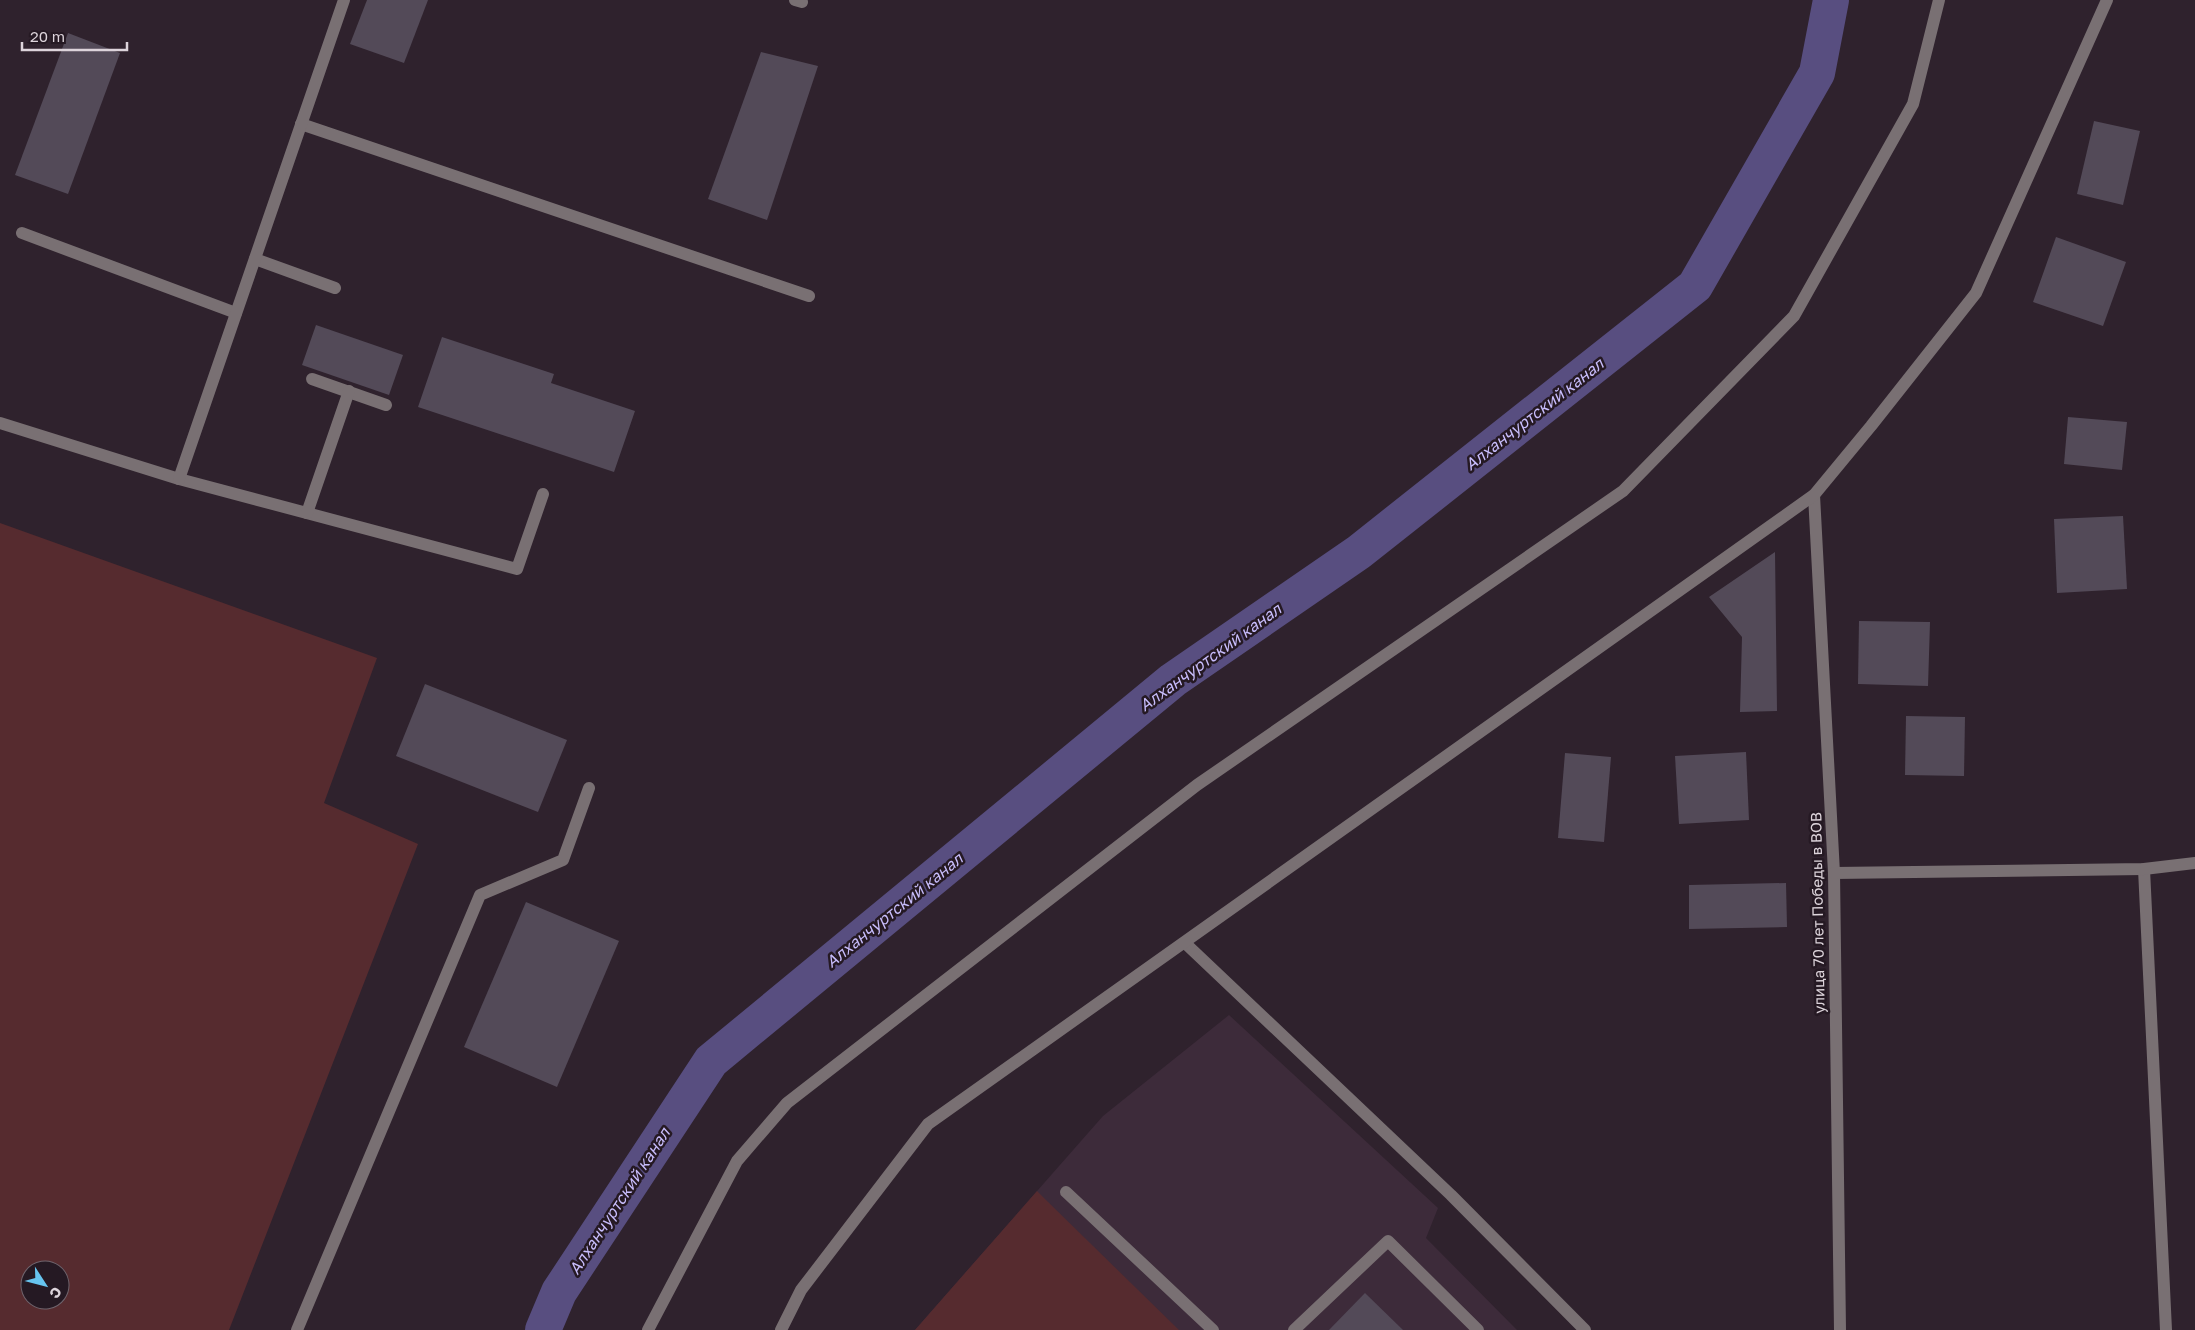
<svg xmlns="http://www.w3.org/2000/svg" width="2195" height="1330" font-family="'Golos Text',sans-serif">
<style>
.built{fill:#3d2b3a}
.green{fill:#562b2f;fill-rule:evenodd}
.lines{fill:none;stroke-linecap:round;stroke-linejoin:round}
.canal{stroke:#584e80;stroke-width:36}
.building{fill:#534a58}
.minor{stroke:#797073;stroke-width:12}
.labels{text-anchor:middle;dominant-baseline:central;stroke-width:5;stroke-linejoin:round;paint-order:stroke}
.street-label{font-size:15px;fill:#ddd4db;stroke:#251923}
.water-label{font-size:16px;font-style:italic;fill:#c8bdfc;stroke:#251923}
</style>
<rect width="100%" height="100%" fill="#2f222d"/>
<path class="built" d="M1229 1015 1438 1208 1426 1238 1517 1330H915L1103 1116Z"/>
<g class="green">
<path d="M0 523 377 658 324 803 418 844 229 1330H0ZM30 1270H60V1300H30Z"/>
<path d="M1037 1191 1045 1199 1179 1330H915Z"/>
</g>
<g class="lines">
<path class="canal" d="M543 1330 559 1292 711 1061 1173 680 1359 552 1695 286 1817 73 1831 0"/>
</g>
<g class="building">
<path d="M367 0H428L404 63 350 44Z"/>
<path d="M68 33 120 53 68 194 15 175Z"/>
<path d="M761 52 818 66 767 220 708 199Z"/>
<path d="M2094 121 2140 131 2123 205 2077 194Z"/>
<path d="M2056 237 2126 262 2103 326 2033 302Z"/>
<path d="M316 325 403 355 389 395 302 365Z"/>
<path d="M442 337 554 374 551 383 635 411 614 472 418 407Z"/>
<path d="M2068 417 2127 422 2122 470 2064 464Z"/>
<path d="M2123 516 2127 589 2057 593 2054 519Z"/>
<path d="M1775 552 1777 711 1740 712 1742 637 1709 597Z"/>
<path d="M1859 621 1930 622 1928 686 1858 684Z"/>
<path d="M425 684 567 740 538 812 396 756Z"/>
<path d="M1906 716 1965 717 1964 776 1905 775Z"/>
<path d="M1746 752 1749 820 1679 824 1675 756Z"/>
<path d="M1565 753 1611 757 1604 842 1558 838Z"/>
<path d="M1786 883 1787 927 1689 929V885Z"/>
<path d="M526 902 619 941 557 1087 464 1047Z"/>
<path d="M1365 1293 1403 1330H1329Z"/>
</g>
<g class="lines">
<g class="minor">
<path d="M795 0 802 2"/>
<path d="M301 124 809 296"/>
<path d="M22 233 236 313"/>
<path d="M255 259 335 288"/>
<path d="M312 379 386 405"/>
<path d="M0 423 179 479 517 569 543 494"/>
<path d="M179 479 344 0"/>
<path d="M1814 495 1834 873 1840 1330"/>
<path d="M307 513 349 391"/>
<path d="M2144 869 2166 1330"/>
<path d="M1834 873 2144 869 2195 863"/>
<path d="M1185 943 1451 1195 1585 1330"/>
<path d="M1066 1192 1213 1330"/>
<path d="M297 1330 480 895 563 860 589 788"/>
<path d="M648 1330 737 1161 787 1103 1197 785 1623 491 1794 316 1913 104 1939 0"/>
<path d="M781 1330 801 1290 928 1124 1814 495 1871 426 1976 293 2107 0"/>
<path d="M1294 1330 1388 1241 1478 1330"/>
</g>
</g>
<g class="labels">
<g class="street-label">
<text transform="translate(1817 913) rotate(-91)">улица 70 лет Победы в ВОВ</text>
</g>
<g class="water-label">
<text transform="translate(1534 414) rotate(-38)">Алханчуртский канал</text>
<text transform="translate(1210 657) rotate(-36)">Алханчуртский канал</text>
<text transform="translate(894 910) rotate(-39)">Алханчуртский канал</text>
<text transform="translate(619 1201) rotate(-57)">Алханчуртский канал</text>
</g>
</g>
<g transform="translate(45 1285) rotate(126)"><circle r="24" fill="#251923" stroke="#6f646d"/>
<path d="M0-4L9 19L0 12L-9 19Z" fill="#67c4ef"/>
<text y="-8" font-size="14" font-weight="bold" text-anchor="middle" fill="#ddd4db">С</text>
</g>
<path d="M22 42v8h105v-8" fill="none" stroke="#ddd4db" stroke-width="2.5"/>
<text x="30" y="42" font-size="15" fill="#ddd4db" stroke="#251923" stroke-width="4" paint-order="stroke">20 m</text>
</svg>
